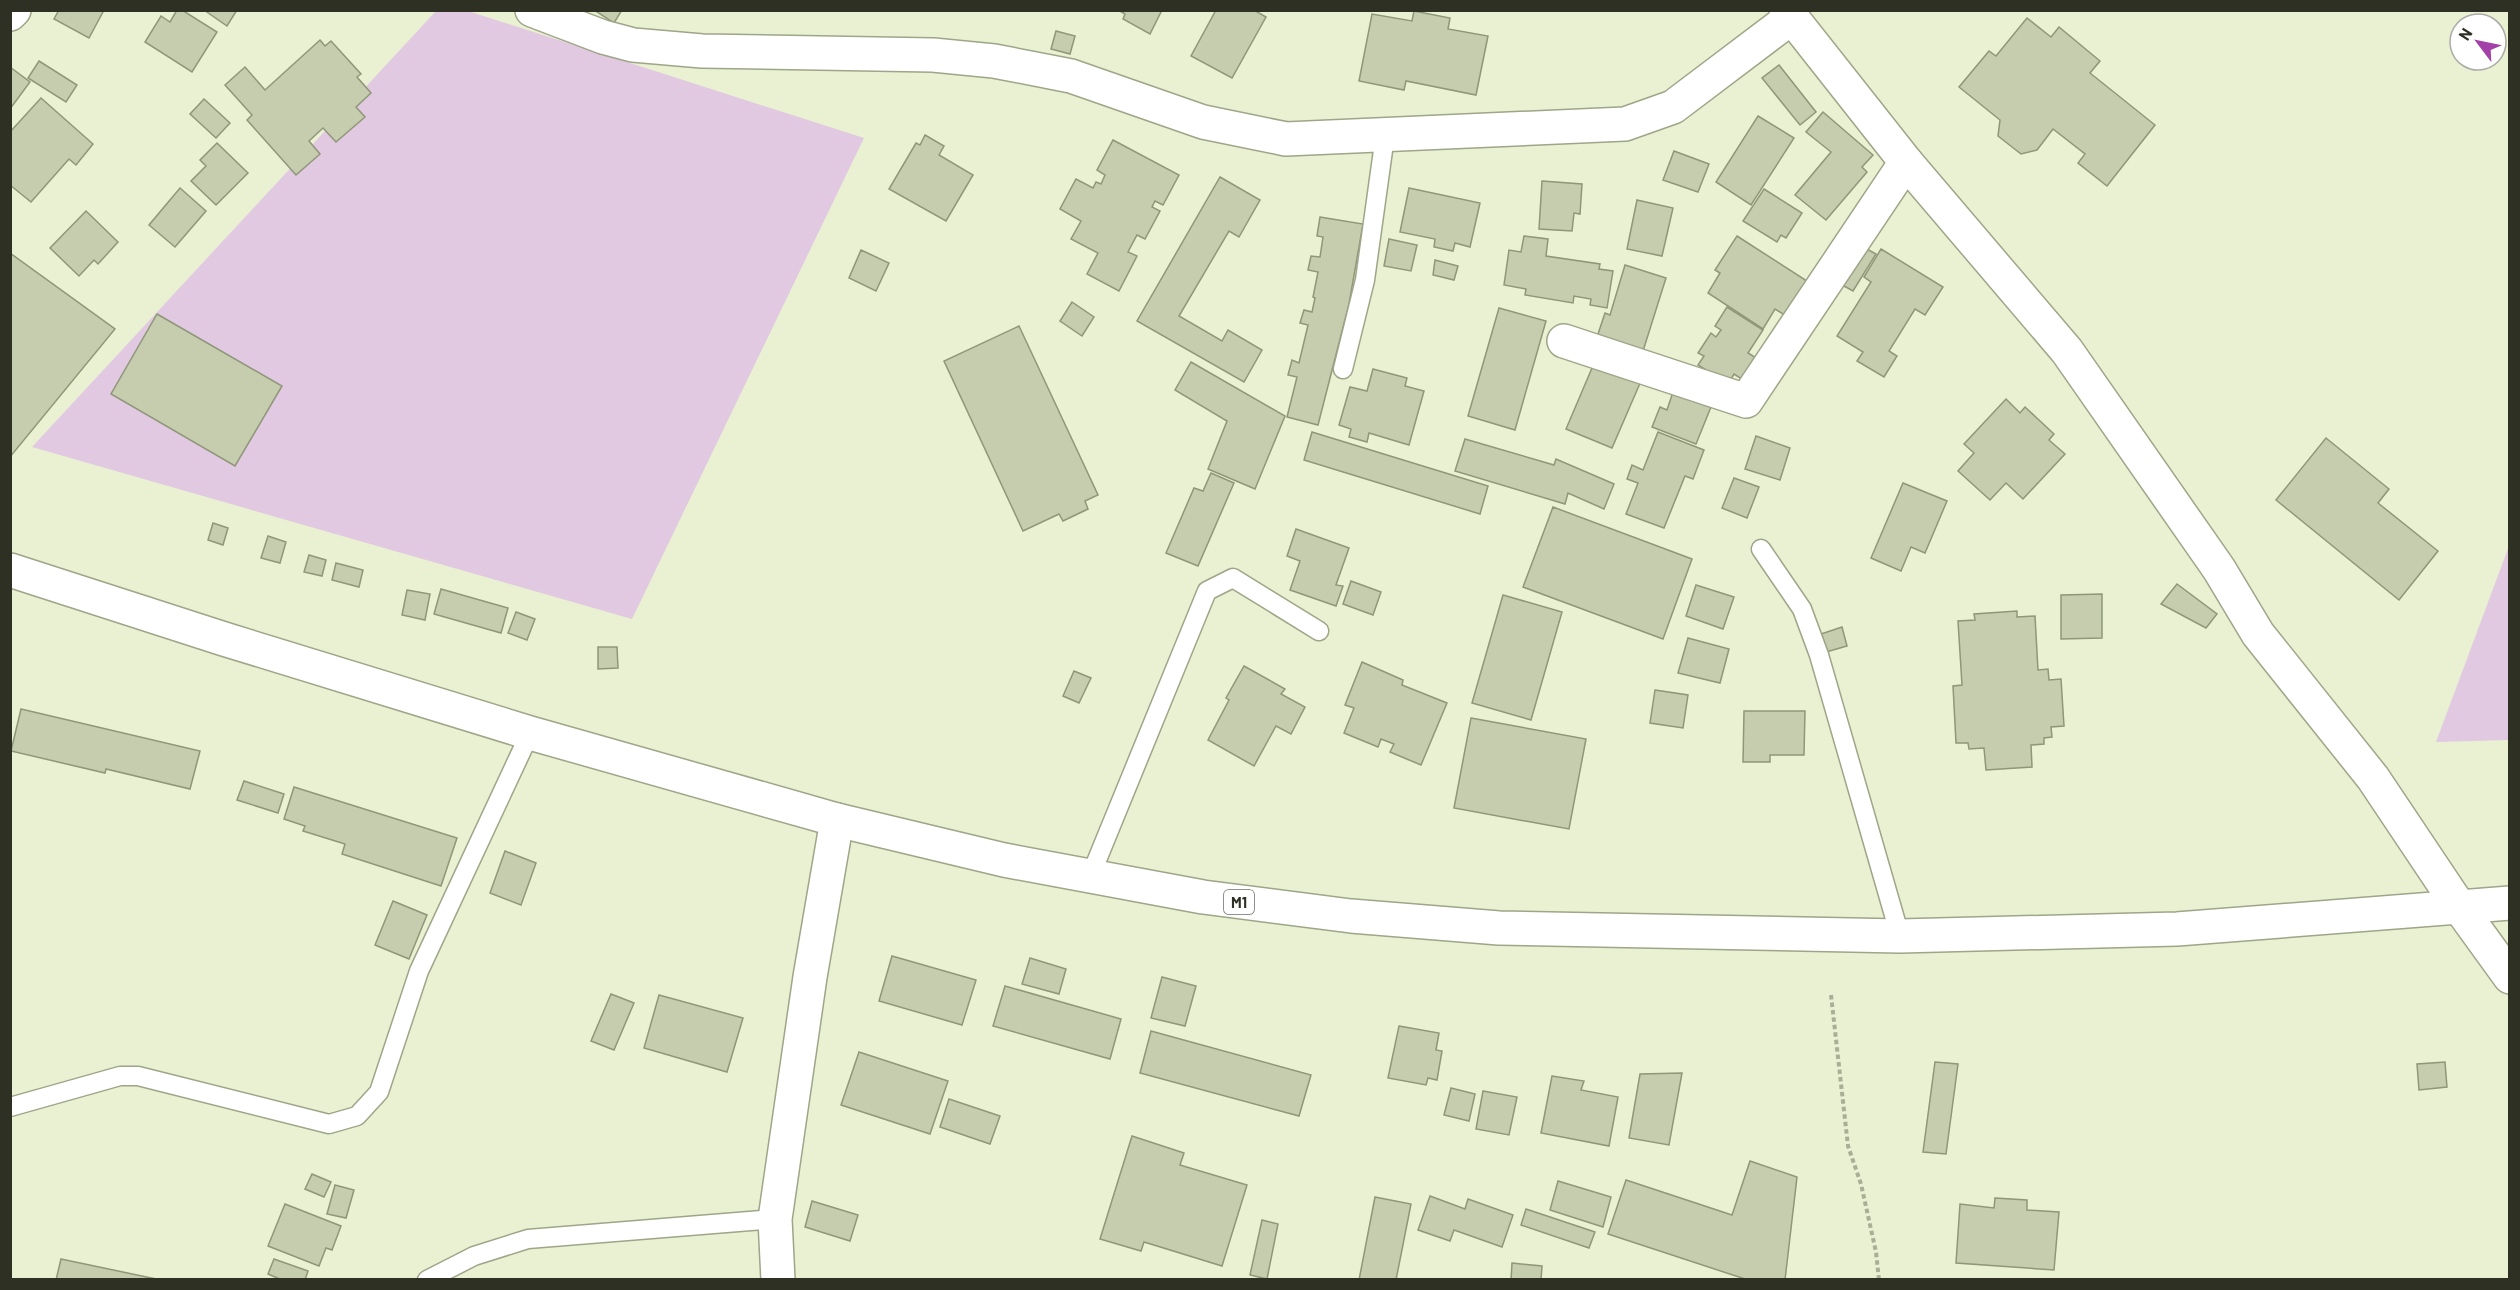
<svg xmlns="http://www.w3.org/2000/svg" width="2520" height="1290" font-family="Barlow,sans-serif">
<style>
.green{fill:#e0c9e1}
.building{fill:#c5cdae;stroke:#8f9679;stroke-width:1.5}
.lines{fill:none;stroke-linecap:round;stroke-linejoin:round}
.service-casing{stroke:#9ea588;stroke-width:21}
.minor-casing{stroke:#9ea588;stroke-width:36}
.trunk-casing{stroke:#9ea588;stroke-width:36}
.path{stroke:#a9ae96;stroke-width:4;stroke-dasharray:4.5 3;stroke-linecap:butt}
.service{stroke:#fff;stroke-width:18}
.minor{stroke:#fff;stroke-width:33}
.trunk{stroke:#fff;stroke-width:33}
.labels{text-anchor:middle;dominant-baseline:central;stroke-width:5;stroke-linejoin:round;paint-order:stroke}
.shield{fill:#fff;stroke:#6d6e66;stroke-width:1.5}
.shield-label{font-size:15px;font-weight:bold;fill:#2e3024}
</style>
<rect width="100%" height="100%" fill="#eaf1d2"/>
<g class="green">
<path d="M436 11H468L864 138 632 619 32 447Z"/>
<path d="M2509 546V740L2436 742Z"/>
</g>
<g class="building">
<path d="M59 10H104L89 38 54 19Z"/>
<path d="M177 10H182L217 32 192 72 145 42 161 16 170 22Z"/>
<path d="M204 10H237L227 26Z"/>
<path d="M594 10H622L614 23Z"/>
<path d="M1118 10H1162L1150 34 1123 19 1125 14Z"/>
<path d="M1216 10H1254L1266 17 1232 78 1191 56Z"/>
<path d="M1414 11 1450 18 1448 29 1488 36 1476 95 1406 81 1404 90 1359 81 1372 14 1412 21Z"/>
<path d="M2027 18 2051 37 2059 27 2100 61 2090 73 2155 125 2107 186 2078 163 2085 154 2053 129 2037 150 2021 154 1998 136 2000 120 1959 87 1989 51 1996 56Z"/>
<path d="M1056 31 1075 36 1070 54 1051 49Z"/>
<path d="M320 40 325 46 331 41 361 74 357 77 371 93 356 107 365 117 336 142 323 128 309 141 320 154 296 175 247 120 252 115 225 85 245 67 265 90Z"/>
<path d="M39 61 77 85 66 102 28 78Z"/>
<path d="M1779 65 1816 112 1800 125 1762 78Z"/>
<path d="M10 67 30 82 10 109Z"/>
<path d="M41 98 93 144 76 165 69 159 31 202 10 185V132Z"/>
<path d="M204 99 230 123 216 138 190 114Z"/>
<path d="M1823 112 1873 155 1862 167 1867 172 1826 220 1795 195 1831 152 1806 132Z"/>
<path d="M1758 116 1794 138 1751 205 1716 182Z"/>
<path d="M925 135 944 146 939 155 973 175 946 221 889 189 916 143 920 145Z"/>
<path d="M1113 140 1179 175 1163 205 1155 201 1152 207 1160 211 1145 239 1137 235 1128 252 1137 256 1119 291 1087 274 1098 253 1071 239 1081 221 1060 209 1076 179 1093 188 1096 182 1101 184 1105 175 1097 170Z"/>
<path d="M217 143 248 173 216 205 191 181 206 166 200 160Z"/>
<path d="M1674 151 1709 164 1698 192 1663 180Z"/>
<path d="M1220 177 1260 200 1239 237 1229 231 1179 316 1222 341 1228 330 1262 350 1244 382 1137 321Z"/>
<path d="M1542 181 1582 184 1580 214 1574 213 1572 231 1539 229Z"/>
<path d="M180 188 206 211 175 247 149 225Z"/>
<path d="M1409 188 1480 203 1470 247 1455 243 1453 251 1434 247 1435 239 1400 232Z"/>
<path d="M1764 189 1802 213 1786 238 1781 235 1777 242 1743 221Z"/>
<path d="M1637 200 1673 208 1662 256 1627 249Z"/>
<path d="M86 211 118 242 98 264 94 260 79 276 50 248Z"/>
<path d="M1320 217 1363 224 1349 304 1318 425 1287 417 1297 377 1288 375 1292 360 1299 363 1308 325 1300 323 1304 310 1312 312 1315 298 1313 297 1318 272 1308 270 1311 256 1320 257 1323 237 1317 236Z"/>
<path d="M1524 236 1548 239 1546 256 1600 264 1599 269 1613 271 1607 308 1590 305 1591 299 1574 296 1573 303 1525 295 1526 289 1504 285 1509 250 1521 252Z"/>
<path d="M1737 236 1810 283 1788 317 1775 309 1763 329 1708 293 1720 273 1715 270Z"/>
<path d="M1389 239 1417 245 1411 271 1384 266Z"/>
<path d="M1865 248 1876 254 1853 291 1842 285Z"/>
<path d="M1881 249 1943 287 1925 315 1915 309 1889 351 1897 356 1884 377 1857 361 1863 352 1837 336 1871 282 1864 277Z"/>
<path d="M861 250 889 263 876 291 849 278Z"/>
<path d="M10 253 115 329 10 457Z"/>
<path d="M1435 260 1458 266 1454 280 1433 275Z"/>
<path d="M1625 265 1666 278 1643 351 1597 337 1605 313 1610 315Z"/>
<path d="M1072 302 1094 317 1082 336 1060 321Z"/>
<path d="M1727 307 1763 330 1748 353 1758 359 1745 381 1734 374 1728 384 1698 365 1704 356 1698 353 1711 333 1716 337 1721 330 1715 326Z"/>
<path d="M1499 308 1546 321 1515 430 1468 416Z"/>
<path d="M157 314 282 386 235 466 111 394Z"/>
<path d="M1019 326 1098 495 1085 501 1088 509 1063 521 1059 514 1023 531 944 361Z"/>
<path d="M1595 361 1641 381 1612 448 1566 429Z"/>
<path d="M1191 362 1285 416 1255 489 1208 469 1227 421 1175 390Z"/>
<path d="M1373 369 1407 378 1405 386 1424 391 1409 445 1369 433 1367 442 1349 437 1351 429 1339 425 1350 387 1367 391Z"/>
<path d="M1673 392 1711 407 1696 444 1652 427 1660 407 1667 410Z"/>
<path d="M2006 399 2020 413 2025 407 2054 434 2049 440 2065 454 2023 499 2006 483 1990 500 1958 471 1974 453 1964 444Z"/>
<path d="M1312 432 1488 486 1480 514 1304 460Z"/>
<path d="M1658 432 1704 450 1693 479 1685 476 1664 528 1626 514 1638 483 1627 479 1632 465 1643 470Z"/>
<path d="M1756 436 1790 448 1780 480 1745 469Z"/>
<path d="M2326 438 2389 489 2378 503 2438 551 2399 600 2276 500Z"/>
<path d="M1465 439 1554 465 1556 459 1614 484 1604 509 1568 493 1565 504 1455 471Z"/>
<path d="M1211 473 1234 483 1198 566 1166 553 1194 488 1203 491Z"/>
<path d="M1734 478 1759 487 1747 518 1722 508Z"/>
<path d="M1903 483 1947 501 1925 553 1911 547 1901 571 1871 558Z"/>
<path d="M1553 507 1692 559 1663 639 1523 587Z"/>
<path d="M213 523 228 528 223 545 208 540Z"/>
<path d="M1296 529 1349 548 1336 585 1343 586 1336 606 1290 590 1300 561 1287 556Z"/>
<path d="M268 536 286 542 280 563 261 558Z"/>
<path d="M309 555 326 560 322 576 304 572Z"/>
<path d="M336 563 363 570 359 587 332 580Z"/>
<path d="M1351 581 1381 592 1373 615 1343 604Z"/>
<path d="M2177 584 2217 614 2206 628 2161 604Z"/>
<path d="M1696 585 1734 597 1723 629 1686 616Z"/>
<path d="M441 589 508 608 501 633 434 614Z"/>
<path d="M407 590 430 594 425 620 402 615Z"/>
<path d="M2102 594V638L2061 639V595Z"/>
<path d="M1503 595 1562 612 1531 720 1472 703Z"/>
<path d="M2017 611V617L2035 616 2038 670 2048 669 2049 680 2061 679 2064 726 2051 727 2052 737 2044 738V744L2031 745 2032 767 1986 770 1984 748 1969 749 1968 743H1956L1953 686 1962 685 1958 621 1975 620 1974 614Z"/>
<path d="M516 612 535 619 527 640 508 633Z"/>
<path d="M1842 627 1847 646 1826 652 1821 634Z"/>
<path d="M1688 638 1729 649 1720 683 1678 673Z"/>
<path d="M598 647H617L618 668 598 669Z"/>
<path d="M1362 662 1403 680 1402 685 1447 703 1421 765 1390 752 1394 744 1381 739 1378 747 1344 733 1354 708 1345 705Z"/>
<path d="M1244 666 1285 689 1281 694 1305 707 1291 734 1276 726 1254 766 1208 740 1229 700 1226 698Z"/>
<path d="M1074 671 1091 678 1079 703 1063 696Z"/>
<path d="M1655 690 1688 695 1683 728 1650 723Z"/>
<path d="M21 709 200 751 190 789 106 769 105 773 11 751Z"/>
<path d="M1744 711H1805L1804 755H1770V762H1743Z"/>
<path d="M1471 718 1586 739 1569 829 1454 808Z"/>
<path d="M244 781 284 794 278 813 237 800Z"/>
<path d="M294 787 457 838 441 886 342 854 345 844 303 831 305 826 284 819Z"/>
<path d="M505 851 536 863 521 905 490 893Z"/>
<path d="M393 901 427 915 409 959 375 945Z"/>
<path d="M892 956 976 980 962 1025 879 1001Z"/>
<path d="M1030 958 1066 969 1059 994 1022 984Z"/>
<path d="M1162 977 1196 986 1185 1026 1151 1018Z"/>
<path d="M1005 986 1121 1019 1110 1059 993 1026Z"/>
<path d="M611 994 634 1003 614 1050 591 1041Z"/>
<path d="M659 995 743 1018 727 1072 644 1048Z"/>
<path d="M1399 1026 1439 1033 1436 1050 1442 1051 1437 1080 1428 1078 1426 1085 1388 1078Z"/>
<path d="M1151 1031 1311 1075 1299 1116 1140 1073Z"/>
<path d="M859 1052 948 1081 930 1134 841 1105Z"/>
<path d="M1935 1062 1958 1064 1946 1154 1923 1152Z"/>
<path d="M2445 1062 2447 1087 2419 1090 2417 1064Z"/>
<path d="M1682 1073 1669 1145 1629 1138 1640 1074Z"/>
<path d="M1552 1076 1584 1081 1581 1090 1618 1097 1609 1146 1541 1133Z"/>
<path d="M1451 1088 1475 1094 1469 1121 1444 1115Z"/>
<path d="M1483 1091 1517 1097 1509 1135 1476 1129Z"/>
<path d="M949 1099 1000 1116 990 1144 940 1127Z"/>
<path d="M1132 1136 1184 1153 1180 1165 1247 1185 1222 1266 1144 1242 1141 1251 1100 1239Z"/>
<path d="M1750 1161 1797 1177 1785 1280H1748L1608 1234 1626 1180 1732 1215Z"/>
<path d="M312 1174 331 1182 324 1197 305 1189Z"/>
<path d="M1558 1181 1611 1197 1603 1227 1550 1210Z"/>
<path d="M335 1185 354 1190 346 1218 327 1214Z"/>
<path d="M1430 1196 1465 1209 1468 1199 1513 1215 1502 1247 1454 1230 1450 1241 1418 1230Z"/>
<path d="M1375 1197 1411 1204 1396 1280H1359Z"/>
<path d="M1995 1198 2027 1200V1210L2059 1212 2054 1270 1956 1263 1960 1204 1994 1208Z"/>
<path d="M812 1201 858 1215 850 1241 805 1227Z"/>
<path d="M285 1204 341 1226 332 1250 326 1248 319 1266 268 1246Z"/>
<path d="M1526 1209 1595 1232 1589 1248 1521 1225Z"/>
<path d="M1262 1220 1278 1224 1267 1279 1250 1275Z"/>
<path d="M61 1259 161 1280H56Z"/>
<path d="M274 1259 308 1271 305 1280H282L268 1274Z"/>
<path d="M1512 1263 1542 1266 1541 1280H1511Z"/>
</g>
<g class="lines">
<g class="service-casing">
<g id="service">
<path d="M1343 369 1365 280 1385 136"/>
<path d="M1761 549 1802 609 1819 655 1900 936"/>
<path d="M1090 877 1207 591 1233 578 1319 631"/>
<path d="M10 1107 120 1076H138L329 1124 357 1116 379 1092 419 971 530 733"/>
<path d="M427 1280 474 1256 528 1239 775 1219"/>
</g>
</g>
<g class="minor-casing">
<g id="minor">
<path d="M532 10 603 37 633 45 702 51 933 55 994 61 1071 76 1203 122 1286 139 1625 124 1673 107 1792 17"/>
<path d="M1786 10 1906 162 2067 351 2219 569 2258 634 2373 778 2460 908 2510 977"/>
<path d="M10 14 14 10"/>
<path d="M1564 341 1746 401 1906 162"/>
<path d="M778 1280 775 1219 810 977 837 820"/>
</g>
</g>
<g class="trunk-casing">
<path id="trunk" d="M10 570 224 639 530 733 837 820 1004 860 1203 897 1351 916 1499 928 1900 936 2177 929 2510 903"/>
</g>
<path class="path" d="M1831 995 1848 1146 1861 1184 1876 1252 1879 1280"/>
<use href="#service" class="service"/>
<use href="#minor" class="minor"/>
<use href="#trunk" class="trunk"/>
</g>
<g class="labels">
<rect class="shield" x="1224" y="890" width="30" height="24" rx="4.5"/>
<g class="shield-label">
<text x="1239" y="902">M1</text>
</g>
</g>
<rect width="2520" height="1290" fill="none" stroke="#2e3024" stroke-width="24"/>
<g transform="translate(2478 42) rotate(302)"><circle r="28" fill="#ffffff" stroke="#abaca7" stroke-width="1.5"/>
<path d="M0-4.5L10 22L0 15L-10 22Z" fill="#a341a9"/>
<text y="-9" font-size="16" font-weight="bold" text-anchor="middle" fill="#2e3024">N</text>
</g>
</svg>
